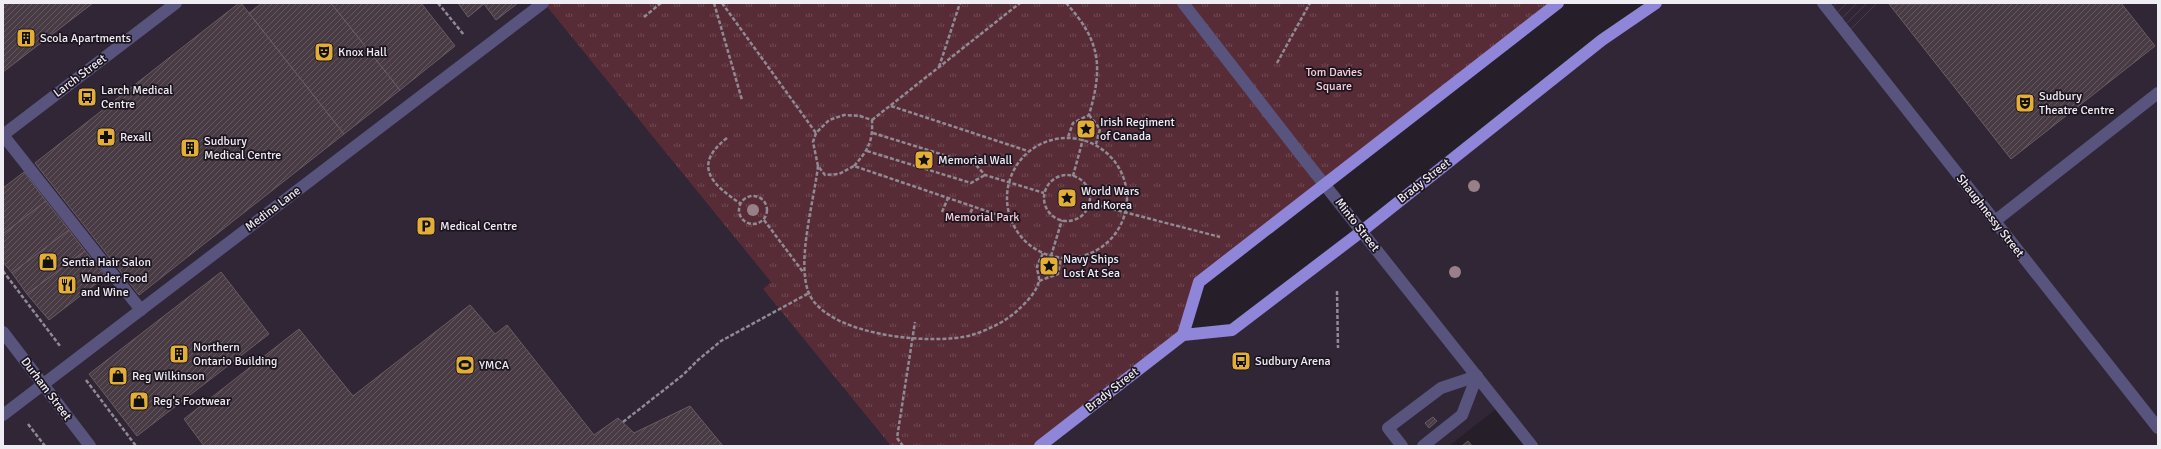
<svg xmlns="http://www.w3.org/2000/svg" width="2161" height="449" font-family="Signika,sans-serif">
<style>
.built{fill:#312636}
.industrial{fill:url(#industrial-furrows)}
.park{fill:url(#park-tufts)}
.building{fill:url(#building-hatch);stroke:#6a5c64}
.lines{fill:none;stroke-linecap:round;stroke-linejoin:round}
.path{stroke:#908a93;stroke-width:2.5;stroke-dasharray:4 2;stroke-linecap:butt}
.minor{stroke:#58547d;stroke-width:12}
.major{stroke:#8f85d9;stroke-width:12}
.tree{fill:#987f88}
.labels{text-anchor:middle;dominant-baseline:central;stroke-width:3.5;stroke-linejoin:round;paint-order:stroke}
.poi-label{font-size:12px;fill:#f0ecf3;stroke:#1c1520;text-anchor:start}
.park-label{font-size:12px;fill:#f5cdd4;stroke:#1c1520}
.street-label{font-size:12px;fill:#f0ecf3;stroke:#1c1520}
</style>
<defs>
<pattern id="industrial-furrows" width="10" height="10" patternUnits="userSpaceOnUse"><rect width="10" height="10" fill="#312636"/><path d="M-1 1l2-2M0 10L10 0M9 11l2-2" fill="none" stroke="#453b4a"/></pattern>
<pattern id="park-tufts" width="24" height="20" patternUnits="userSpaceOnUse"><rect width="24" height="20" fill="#582c37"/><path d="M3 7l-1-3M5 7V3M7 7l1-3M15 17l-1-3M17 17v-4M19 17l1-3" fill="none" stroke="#704b54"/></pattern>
<pattern id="building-hatch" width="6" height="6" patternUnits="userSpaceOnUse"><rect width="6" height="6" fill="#483b44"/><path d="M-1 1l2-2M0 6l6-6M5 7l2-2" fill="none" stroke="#63585f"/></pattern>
</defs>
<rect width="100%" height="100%" fill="#261f2a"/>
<g class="built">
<path d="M3 3H544L771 282 763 289 891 446H93L46 385 144 311 3 134Z"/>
<path d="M1660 3H1825L1848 32 1885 3H2158V446H1535L1502 404 1449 446H1036L1181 333H1232L1604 41Z"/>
<path d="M3 138 137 310 40 385 87 446H3Z"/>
</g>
<path class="industrial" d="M1825 3H1885L1848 32Z"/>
<path class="park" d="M544 3H1554L1197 280 1181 333 1036 446H891L763 289 771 282Z"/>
<g class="building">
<path d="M3 3H93L3 72Z"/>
<path d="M239 3H241L344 134 139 295 35 163Z"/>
<path d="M262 3H331L400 90 344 134 249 13Z"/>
<path d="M331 3H421L455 46 400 90Z"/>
<path d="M458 3H518L496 20 484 4 468 17Z"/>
<path d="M2121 3 2155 46 2011 159 1889 4Z"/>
<path d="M24 172 46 201 3 234V188Z"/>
<path d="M46 201 69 230 12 273 3 262V234Z"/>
<path d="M69 230 85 251 27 294 12 273Z"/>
<path d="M85 251 106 276 49 320 27 294Z"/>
<path d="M221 272 269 334 137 436 89 374Z"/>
<path d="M470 305 495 334 507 325 594 435 618 418 634 433 690 406 723 446H204L184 419 299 329 353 396Z"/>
<path d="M1433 417 1437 421 1429 428 1425 423Z"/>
<path d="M1468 441 1472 446H1462Z"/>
</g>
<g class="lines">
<g class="path">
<path d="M438 3 464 35"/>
<path d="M714 3 742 100"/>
<path d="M722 3 816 133"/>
<path d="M1066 3C1101 41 1103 67 1089 115L1073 123 1068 137"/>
<path d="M644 17 661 3"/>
<path d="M1277 63 1310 3"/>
<path d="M939 67 960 3"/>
<path d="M891 106 1028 151"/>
<path d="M1089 115 1100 129 1096 144"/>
<path d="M872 120 1020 3"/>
<path d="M873 133 976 165 985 175 1044 193"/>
<circle cx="1067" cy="198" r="60"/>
<path d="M727 138C691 166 713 185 741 204"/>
<path d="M867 151 971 183 985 175"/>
<path d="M818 166C814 201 797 259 808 291 824 336 933 346 972 335 988 330 1007 321 1019 309 1026 303 1039 289 1039 279 1039 275 1037 271 1037 267 1038 263 1041 258 1043 253"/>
<path d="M854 166C868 150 873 142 872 120L860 116 844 115 829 120 816 133 813 142 818 166 825 175 839 174 854 166 1010 219"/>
<circle cx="1067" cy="198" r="23"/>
<path d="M1073 176 1083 139"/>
<circle cx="753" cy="210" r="14"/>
<path d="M1089 203 1220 237"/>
<path d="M942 212 948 198"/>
<path d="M968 218 973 207"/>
<path d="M764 220 803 272"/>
<path d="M1051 256 1062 220"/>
<path d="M3 271 60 346"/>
<path d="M1039 281 1058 274 1061 258"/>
<path d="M1337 291 1338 348"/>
<path d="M86 380 136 446"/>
<path d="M623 422 683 375 698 360 721 341 809 293"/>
<path d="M28 424 45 446"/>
<path d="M903 446 897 438 915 322"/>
</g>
<g class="minor">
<path d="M1183 3 1301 155 1532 446"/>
<path d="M1823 3 2158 428"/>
<path d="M3 135 141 310"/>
<path d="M3 135 176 3"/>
<path d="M1995 221 2158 93"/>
<path d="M3 332 90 446"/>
<path d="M3 415 543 3"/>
<path d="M1402 446 1388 428 1441 388 1477 376"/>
<path d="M1423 446 1462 415 1477 376"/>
</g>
<g class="major">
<path d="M1183 335 1199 282 1558 3"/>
<path d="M1040 446 1183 335 1232 330 1362 231 1602 40 1656 3"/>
</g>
</g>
<g class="tree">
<circle cx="1474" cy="186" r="6"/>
<circle cx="753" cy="210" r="6"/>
<circle cx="1455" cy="272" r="6"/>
</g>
<defs>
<g id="building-square" transform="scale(1)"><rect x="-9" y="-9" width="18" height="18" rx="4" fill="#e3ae35" stroke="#1c1520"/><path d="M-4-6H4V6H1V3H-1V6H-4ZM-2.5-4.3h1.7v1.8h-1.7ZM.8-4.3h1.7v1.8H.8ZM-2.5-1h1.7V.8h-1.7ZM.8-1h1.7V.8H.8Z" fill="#111"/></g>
<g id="theatre-square" transform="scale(1)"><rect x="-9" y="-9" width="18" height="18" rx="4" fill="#e3ae35" stroke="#1c1520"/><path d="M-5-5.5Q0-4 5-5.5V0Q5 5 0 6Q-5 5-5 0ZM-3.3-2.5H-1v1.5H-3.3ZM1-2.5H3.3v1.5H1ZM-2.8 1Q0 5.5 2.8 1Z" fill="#111"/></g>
<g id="bus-square" transform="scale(1)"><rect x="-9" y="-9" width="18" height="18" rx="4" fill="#e3ae35" stroke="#1c1520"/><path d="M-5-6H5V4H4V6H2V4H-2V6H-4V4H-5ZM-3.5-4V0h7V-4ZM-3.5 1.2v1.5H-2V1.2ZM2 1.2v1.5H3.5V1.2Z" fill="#111"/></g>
<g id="sight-square" transform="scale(1)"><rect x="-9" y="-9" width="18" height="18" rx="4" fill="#e3ae35" stroke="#1c1520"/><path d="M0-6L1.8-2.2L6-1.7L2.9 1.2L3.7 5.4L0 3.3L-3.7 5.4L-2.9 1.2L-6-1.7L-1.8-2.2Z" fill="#111"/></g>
<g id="pharmacy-square" transform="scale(1)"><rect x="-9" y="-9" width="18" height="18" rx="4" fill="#e3ae35" stroke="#1c1520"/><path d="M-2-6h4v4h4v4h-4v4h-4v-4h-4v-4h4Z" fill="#111"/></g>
<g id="parking-square" transform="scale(1)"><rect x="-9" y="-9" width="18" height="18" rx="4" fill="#e3ae35" stroke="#1c1520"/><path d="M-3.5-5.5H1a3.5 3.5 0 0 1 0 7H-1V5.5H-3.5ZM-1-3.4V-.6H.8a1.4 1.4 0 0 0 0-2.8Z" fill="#111"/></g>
<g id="shop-square" transform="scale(1)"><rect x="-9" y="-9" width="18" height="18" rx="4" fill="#e3ae35" stroke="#1c1520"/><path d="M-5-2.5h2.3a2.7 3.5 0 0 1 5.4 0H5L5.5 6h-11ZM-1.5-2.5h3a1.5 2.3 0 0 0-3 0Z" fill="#111"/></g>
<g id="restaurant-square" transform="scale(1)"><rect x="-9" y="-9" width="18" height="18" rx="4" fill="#e3ae35" stroke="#1c1520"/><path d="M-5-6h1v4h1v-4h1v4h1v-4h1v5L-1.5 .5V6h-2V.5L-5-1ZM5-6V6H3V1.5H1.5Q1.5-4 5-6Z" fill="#111"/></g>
<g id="stadium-square" transform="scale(1)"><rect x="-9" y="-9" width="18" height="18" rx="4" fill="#e3ae35" stroke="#1c1520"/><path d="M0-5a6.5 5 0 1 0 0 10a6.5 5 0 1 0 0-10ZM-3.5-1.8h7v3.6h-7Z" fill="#111"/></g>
</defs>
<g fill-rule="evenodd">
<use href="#building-square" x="26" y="38"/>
<use href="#theatre-square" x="324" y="52"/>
<use href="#bus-square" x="87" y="97"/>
<use href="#theatre-square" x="2025" y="103"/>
<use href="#sight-square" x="1086" y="129"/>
<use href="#pharmacy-square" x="106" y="137"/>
<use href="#building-square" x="190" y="148"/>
<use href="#sight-square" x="924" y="160"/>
<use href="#sight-square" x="1067" y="198"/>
<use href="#parking-square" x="426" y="226"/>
<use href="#shop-square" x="48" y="262"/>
<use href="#sight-square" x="1049" y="266"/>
<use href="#restaurant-square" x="67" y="285"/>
<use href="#building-square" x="179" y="354"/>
<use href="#bus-square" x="1241" y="361"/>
<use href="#stadium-square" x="465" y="365"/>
<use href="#shop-square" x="118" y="376"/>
<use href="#shop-square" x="139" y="401"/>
</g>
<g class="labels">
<g class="poi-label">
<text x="40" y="38">Scola Apartments</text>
<text x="338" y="52">Knox Hall</text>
<text x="101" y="90">Larch Medical<tspan x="101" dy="14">Centre</tspan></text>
<text x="2039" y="96">Sudbury<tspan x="2039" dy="14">Theatre Centre</tspan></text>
<text x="1100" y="122">Irish Regiment<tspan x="1100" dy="14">of Canada</tspan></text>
<text x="120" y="137">Rexall</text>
<text x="204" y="141">Sudbury<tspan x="204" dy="14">Medical Centre</tspan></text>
<text x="938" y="160">Memorial Wall</text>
<text x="1081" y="191">World Wars<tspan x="1081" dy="14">and Korea</tspan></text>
<text x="440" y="226">Medical Centre</text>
<text x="1063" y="259">Navy Ships<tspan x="1063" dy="14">Lost At Sea</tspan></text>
<text x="62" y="262">Sentia Hair Salon</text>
<text x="81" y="278">Wander Food<tspan x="81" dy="14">and Wine</tspan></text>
<text x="193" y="347">Northern<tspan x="193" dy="14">Ontario Building</tspan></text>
<text x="1255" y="361">Sudbury Arena</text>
<text x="479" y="365">YMCA</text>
<text x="132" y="376">Reg Wilkinson</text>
<text x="153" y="401">Reg's Footwear</text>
</g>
<g class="park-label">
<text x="1334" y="72">Tom Davies<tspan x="1334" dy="14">Square</tspan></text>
<text x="982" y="217">Memorial Park</text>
</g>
<g class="street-label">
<text transform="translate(80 76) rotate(-37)">Larch Street</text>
<text transform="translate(1424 181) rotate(-38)">Brady Street</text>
<text transform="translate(273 209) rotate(-37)">Medina Lane</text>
<text transform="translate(1990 216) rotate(52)">Shaughnessy Street</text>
<text transform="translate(1357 225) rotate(52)">Minto Street</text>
<text transform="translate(46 389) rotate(53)">Durham Street</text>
<text transform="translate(1112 390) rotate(-38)">Brady Street</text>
</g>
</g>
<rect width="2161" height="449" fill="none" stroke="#f0ecf3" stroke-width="8"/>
</svg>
